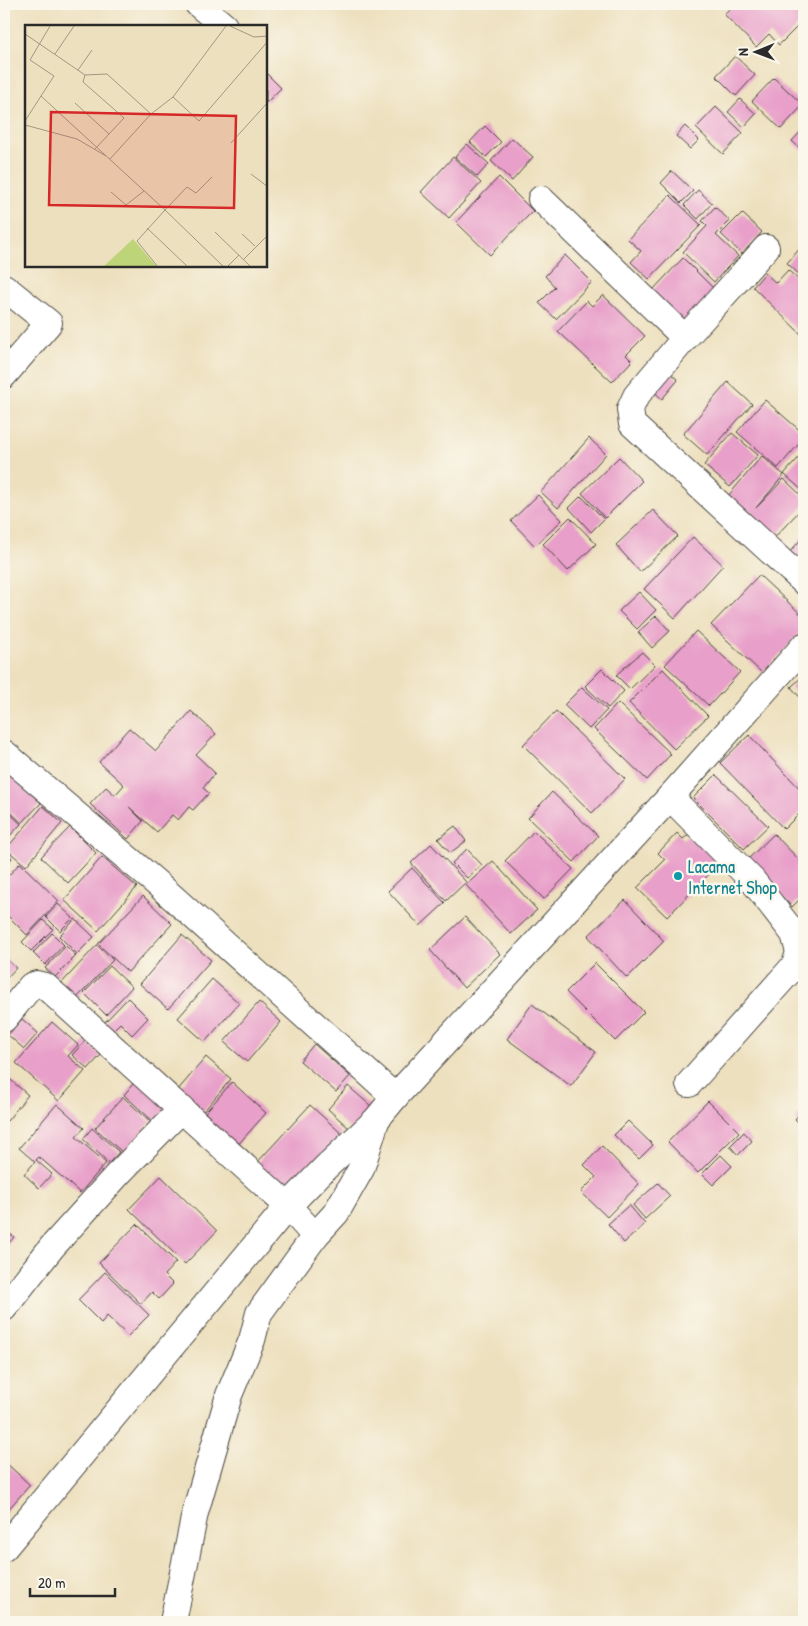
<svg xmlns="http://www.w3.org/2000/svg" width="808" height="1626" font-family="'Patrick Hand',sans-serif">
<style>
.building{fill:#e89fc9}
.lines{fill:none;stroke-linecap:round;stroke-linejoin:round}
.minor-casing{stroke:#484641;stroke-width:28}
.minor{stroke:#fff;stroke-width:26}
.culture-dot{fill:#0f9aa8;stroke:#fbf7ec;stroke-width:2}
.labels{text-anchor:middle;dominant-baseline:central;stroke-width:5;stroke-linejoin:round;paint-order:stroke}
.culture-label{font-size:18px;fill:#0d838f;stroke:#fbf7ec;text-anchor:start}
.inset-road{fill:none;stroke:#9f9883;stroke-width:1}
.view{fill:#d62828;fill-opacity:0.15;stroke:#d62828;stroke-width:2.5}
.inset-edge{fill:none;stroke:#2b2b2b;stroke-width:2.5}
</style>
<rect width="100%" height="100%" fill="#fbf7ec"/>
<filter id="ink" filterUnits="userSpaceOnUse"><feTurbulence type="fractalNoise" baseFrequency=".02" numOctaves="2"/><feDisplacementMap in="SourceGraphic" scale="10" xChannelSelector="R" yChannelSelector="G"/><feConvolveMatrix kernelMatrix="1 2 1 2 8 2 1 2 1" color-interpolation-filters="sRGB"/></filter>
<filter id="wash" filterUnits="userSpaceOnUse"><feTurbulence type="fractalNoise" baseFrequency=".0096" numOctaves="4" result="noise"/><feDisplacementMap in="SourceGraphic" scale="20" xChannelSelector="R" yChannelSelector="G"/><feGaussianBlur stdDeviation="1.12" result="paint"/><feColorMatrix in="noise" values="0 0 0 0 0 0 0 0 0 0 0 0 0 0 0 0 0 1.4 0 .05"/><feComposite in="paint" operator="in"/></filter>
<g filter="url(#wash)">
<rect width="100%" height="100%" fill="#ede0be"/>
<g id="blocks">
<g class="building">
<path d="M735 4H800L796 8 804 16V20L779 45 769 34 756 47 724 14Z"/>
<path d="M735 56 755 75 736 96 716 76Z"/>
<path d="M266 73 281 88 266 103Z"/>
<path d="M774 78 803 105 781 129 752 101Z"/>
<path d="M740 99 756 114 744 127 728 112Z"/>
<path d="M716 107 743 133 723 154 696 128Z"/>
<path d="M485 126 501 142 486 157 470 142Z"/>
<path d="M685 126 699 140 690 149 676 136Z"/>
<path d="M804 128V152L792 141Z"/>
<path d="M512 138 533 157 512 181 491 161Z"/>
<path d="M467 144 489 164 477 177 455 157Z"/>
<path d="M453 157 481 183 449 218 421 192Z"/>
<path d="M672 171 693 191 681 203 661 183Z"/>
<path d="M499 177 533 211 490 255 456 222Z"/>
<path d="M698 190 712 203 698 219 684 205Z"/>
<path d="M670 195 701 225 649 279 631 262 641 251 628 239Z"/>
<path d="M715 207 730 221 716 235 738 256 714 282 683 252 707 226 702 221Z"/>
<path d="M742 213 762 232 742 254 721 234Z"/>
<path d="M804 244V279L787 263Z"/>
<path d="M565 255 592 282 556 319 539 303 555 287 545 276Z"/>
<path d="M683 258 716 291 683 325 650 293Z"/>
<path d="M788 270 804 285V337L753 287 765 273 776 283Z"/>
<path d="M603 295 645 336 626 355 632 361 612 382 558 331 587 301 592 306Z"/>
<path d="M666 369 678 380 662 399 650 388Z"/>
<path d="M728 382 752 404 707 455 683 434Z"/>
<path d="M765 400 804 434V438L778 468 737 432Z"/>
<path d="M732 433 758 455 730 487 704 465Z"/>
<path d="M589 438 606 454 558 508 541 492Z"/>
<path d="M804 452V492L784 474Z"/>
<path d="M762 456 784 475 756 508 784 479 804 498V506L772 540 748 518 751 515 728 496Z"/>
<path d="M619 457 642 481 605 518 582 493Z"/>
<path d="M538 495 562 520 535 546 511 521Z"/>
<path d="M581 496 604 519 591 532 569 508Z"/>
<path d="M653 510 678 536 640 572 616 545Z"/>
<path d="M570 517 596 544 568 571 543 544Z"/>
<path d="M804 536V570L787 555Z"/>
<path d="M693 537 723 565 675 618 644 589Z"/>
<path d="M759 575 804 617V629L762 673 711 625Z"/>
<path d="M639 592 656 610 637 629 619 611Z"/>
<path d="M656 616 670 631 652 648 638 632Z"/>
<path d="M696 631 740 672 709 706 665 665Z"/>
<path d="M642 652 655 665 630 689 616 675Z"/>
<path d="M602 669 624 691 608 708 585 686Z"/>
<path d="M663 669 708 716 674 749 629 703Z"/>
<path d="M804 675V702L791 687Z"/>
<path d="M582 687 607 710 589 729 564 705Z"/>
<path d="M618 703 671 754 647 780 594 729Z"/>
<path d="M191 711 216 734 196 755 215 773 203 788 209 793 193 810 189 807 178 820 172 815 157 832 129 807 143 821 128 839 90 804 106 787 115 795 124 785 99 762 129 728 156 751Z"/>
<path d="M556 711 625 779 592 813 523 745Z"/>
<path d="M749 735 804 793V809L784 829 720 763Z"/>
<path d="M10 774 41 803 22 823 4 806V780Z"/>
<path d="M716 775 768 826 744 849 693 798Z"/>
<path d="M552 792 598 836 574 862 528 818Z"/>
<path d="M43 806 62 823 26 866 6 849Z"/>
<path d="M4 808 21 824 4 842Z"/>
<path d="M455 826 466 841 450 853 438 839Z"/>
<path d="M70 827 96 853 68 883 41 857Z"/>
<path d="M534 831 573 869 544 899 505 861Z"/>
<path d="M677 833 683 839 689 834 719 864 667 917 637 888 665 860 658 853Z"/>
<path d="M774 834 804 865V895L792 907 747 860Z"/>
<path d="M431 844 466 882 446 901 411 863Z"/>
<path d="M467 849 482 865 467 878 452 863Z"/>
<path d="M4 850 12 858 4 868Z"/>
<path d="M102 857 137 887 98 931 64 900Z"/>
<path d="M493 861 537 910 511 934 466 885Z"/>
<path d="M20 863 59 901 27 935 4 912V880Z"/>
<path d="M412 868 445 903 420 926 388 891Z"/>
<path d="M143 896 172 924 128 972 98 944Z"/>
<path d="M625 900 664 941 627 978 588 936Z"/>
<path d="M58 904 73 918 60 931 46 917Z"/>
<path d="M465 917 500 954 464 988 430 950Z"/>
<path d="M75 919 94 937 77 954 59 936Z"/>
<path d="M43 920 53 929 31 951 22 942Z"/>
<path d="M52 933 64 945 45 965 33 953Z"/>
<path d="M182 935 211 960 168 1009 140 984Z"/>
<path d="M97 945 113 960 73 1002 57 988Z"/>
<path d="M66 946 76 956 55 977 45 968Z"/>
<path d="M4 957 16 968 4 981Z"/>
<path d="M595 963 644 1012 615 1041 566 992Z"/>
<path d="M110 966 132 987 106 1015 84 993Z"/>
<path d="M212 979 239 1003 205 1042 178 1018Z"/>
<path d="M128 998 148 1018 132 1035 120 1023 113 1030 105 1022Z"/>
<path d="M259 1002 281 1022 247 1062 224 1042Z"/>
<path d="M532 1004 596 1052 571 1086 507 1039Z"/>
<path d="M22 1019 38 1033 24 1049 8 1035Z"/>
<path d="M52 1022 78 1045 68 1056 85 1071 59 1101 16 1063Z"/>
<path d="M85 1041 101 1055 88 1069 72 1055Z"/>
<path d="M314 1044 350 1076 336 1092 300 1061Z"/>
<path d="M206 1057 231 1079 202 1113 177 1091Z"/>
<path d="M4 1074 28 1095 7 1121 4 1118Z"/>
<path d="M137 1079 167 1107 154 1122 124 1095Z"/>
<path d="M232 1082 266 1113 236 1147 202 1116Z"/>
<path d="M348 1086 371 1106 351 1130 328 1109Z"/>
<path d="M123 1097 151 1122 123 1153 95 1128Z"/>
<path d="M708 1101 739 1132 698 1173 668 1142Z"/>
<path d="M57 1104 84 1128 76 1137 106 1163 80 1193 39 1157 36 1160 52 1174 39 1188 24 1174 35 1162 19 1148Z"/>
<path d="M310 1105 342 1134 285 1195 254 1166Z"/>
<path d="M804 1109V1128L795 1119Z"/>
<path d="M628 1121 653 1145 639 1159 614 1135Z"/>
<path d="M92 1128 119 1152 109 1163 83 1139Z"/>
<path d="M744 1132 752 1141 738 1155 730 1146Z"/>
<path d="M602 1146 639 1184 607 1217 581 1192 596 1177 584 1165Z"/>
<path d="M721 1155 732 1166 713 1185 702 1174Z"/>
<path d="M161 1176 217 1231 185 1264 129 1209Z"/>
<path d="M658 1183 670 1196 645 1219 633 1205Z"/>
<path d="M629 1205 645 1224 624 1243 608 1224Z"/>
<path d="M137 1224 176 1262 164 1275 173 1284 159 1299 152 1292 141 1304 99 1263Z"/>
<path d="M4 1229 14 1237 4 1249Z"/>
<path d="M105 1272 149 1315 128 1336 107 1316 101 1323 78 1300Z"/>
<path d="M4 1461 30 1485 4 1514Z"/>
</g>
</g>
</g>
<g filter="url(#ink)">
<use href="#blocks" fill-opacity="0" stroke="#484641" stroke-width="1"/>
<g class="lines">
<g class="minor-casing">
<g id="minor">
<path d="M198 4 224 26"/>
<path d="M541 199 685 338 636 396 630 409 632 424 804 582"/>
<path d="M4 287 49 323 4 375"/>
<path d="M685 338 766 248"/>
<path d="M4 753 160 886 395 1097"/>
<path d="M670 797 753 881 794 934 799 952 795 965 689 1084"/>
<path d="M4 1019 31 986 37 984 45 986 288 1206 315 1236"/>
<path d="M4 1308 52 1247 118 1174 182 1109"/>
<path d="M4 1548 288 1206 325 1168 376 1120 395 1097 670 797 804 646"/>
<path d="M173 1622 195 1513 229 1395 252 1340 259 1313 315 1236 336 1213 361 1169 376 1121"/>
</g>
</g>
<use href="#minor" class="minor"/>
</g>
</g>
<circle class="culture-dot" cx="678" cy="876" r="5"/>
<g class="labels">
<g class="culture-label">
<text x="688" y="866">Lacama<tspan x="688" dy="21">Internet Shop</tspan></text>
</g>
</g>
<g transform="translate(25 25)">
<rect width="242" height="242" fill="#ede0be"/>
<path d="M108 214 132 242H78Z" fill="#bdd478"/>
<path class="inset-road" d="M25 1 5 35 29 51 16 71 30 84 140 185 162 162 171 168 187 152M205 1 229 12 243 11M0 9 60 50 82 49 126 89M30 29 49 1M53 45 67 25M60 50 58 57 99 93 70 124M148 72 174 96 243 16M50 78 84 109M0 96 16 71M0 100 52 114 81 131M206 118 243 77M85 134 126 89 148 72 201 1M226 149 243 162M86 167 101 180 119 166M122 203 163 242M190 207 226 242M217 209 230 221M218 235 243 210M133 242 112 216 140 185 199 242M202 242 214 230"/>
<path class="view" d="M26 87 211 91 209 183 24 180Z"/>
<rect width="242" height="242" class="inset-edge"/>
</g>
<rect width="808" height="1626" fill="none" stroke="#fbf7ec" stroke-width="20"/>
<g transform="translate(756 52) rotate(269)" stroke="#fbf7ec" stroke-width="4" paint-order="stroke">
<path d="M0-4L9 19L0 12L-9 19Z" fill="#2b2b2b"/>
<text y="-8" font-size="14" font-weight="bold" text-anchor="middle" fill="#2b2b2b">N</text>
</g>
<path d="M30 1588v8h85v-8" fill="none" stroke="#2b2b2b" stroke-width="2.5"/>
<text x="38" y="1588" font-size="15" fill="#2b2b2b" stroke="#fbf7ec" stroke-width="4" paint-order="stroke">20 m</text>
</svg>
